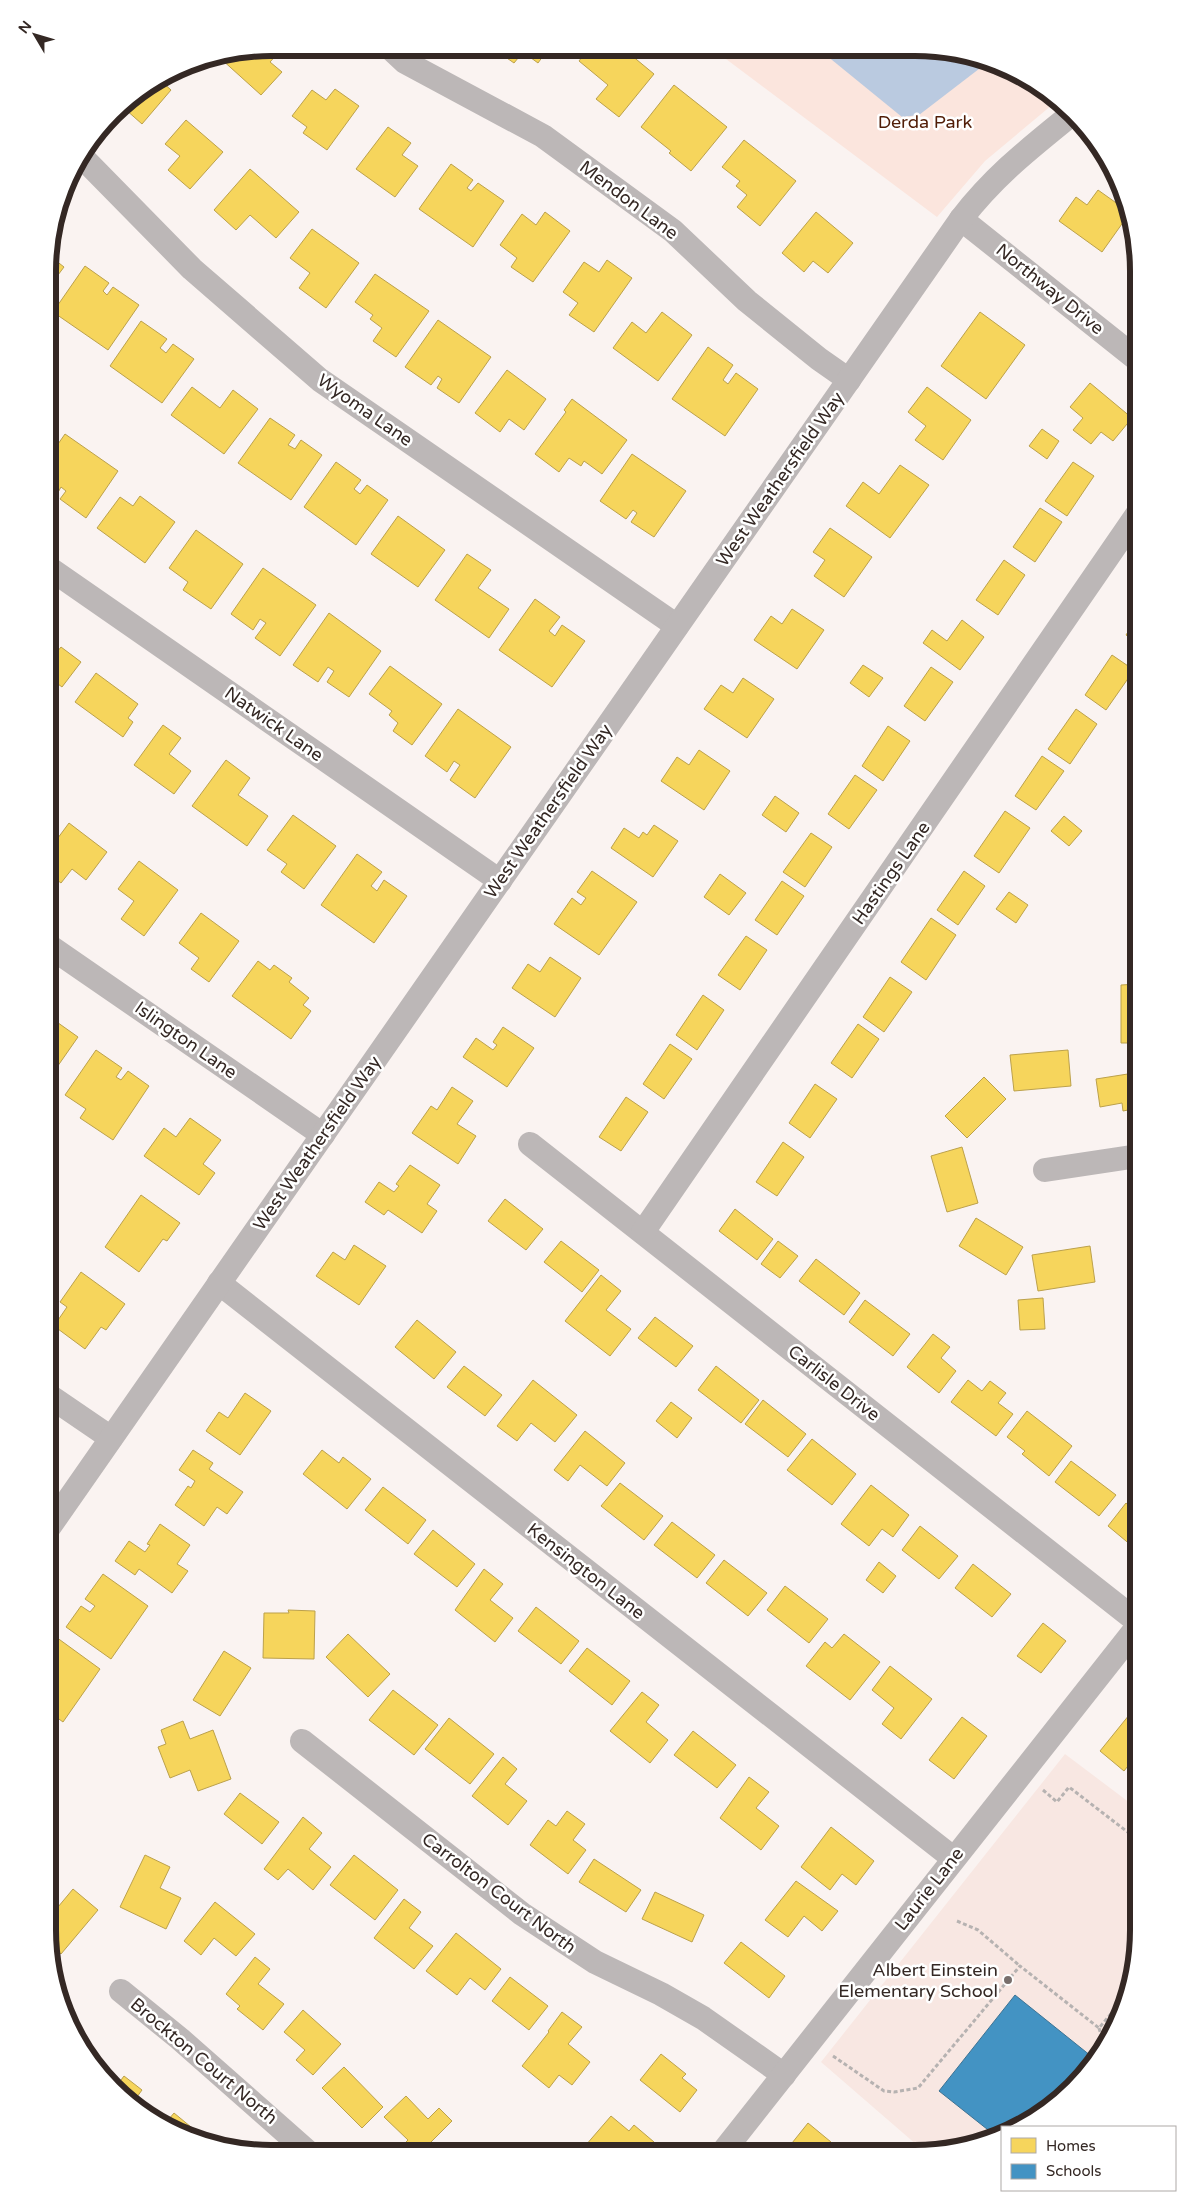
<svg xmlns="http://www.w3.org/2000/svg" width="1186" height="2201" font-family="'Varela Round',sans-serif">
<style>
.built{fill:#f8e7e2}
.green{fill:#fbe5dd}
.water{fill:#bacae0}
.homes{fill:#f6d55c;stroke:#bca14b}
.schools{fill:#4393c3;stroke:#3e7393}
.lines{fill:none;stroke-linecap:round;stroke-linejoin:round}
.path{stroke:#b6b2b1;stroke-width:3;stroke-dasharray:4 2.5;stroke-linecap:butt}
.minor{stroke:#bcb7b7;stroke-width:24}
.poi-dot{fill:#796f6c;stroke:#fff;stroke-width:2}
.labels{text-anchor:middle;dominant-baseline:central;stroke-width:5;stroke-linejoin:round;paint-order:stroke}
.park-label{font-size:18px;fill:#511d07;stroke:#fff}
.street-label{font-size:18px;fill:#342824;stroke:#fff}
.poi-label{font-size:18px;fill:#342824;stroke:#fff;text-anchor:end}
.rim{fill:none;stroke:#342824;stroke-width:6}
</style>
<rect width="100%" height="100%" fill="#faf3f1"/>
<path class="built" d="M1065 1754 1138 1809V1945L1122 2015 1092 2066 1039 2116 1016 2127H1002V2134L987 2142 925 2152 821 2062Z"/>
<path class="green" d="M714 50 958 52 1014 70 1058 100 985 161 937 217Z"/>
<path class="water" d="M821 51 958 52 988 62 919 115 902 117Z"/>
<g class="homes">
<path d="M271 48 279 52 270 62 282 72 261 95 220 58Z"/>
<path d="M494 49H548L538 63 523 52 514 63Z"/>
<path d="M588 49 625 50 654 74 619 117 596 99 608 85 579 61Z"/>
<path d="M160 80 171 90 142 124 125 109 114 120 112 118 123 103Z"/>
<path d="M674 85 727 127 691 171 669 153 671 151 641 127Z"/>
<path d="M335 89 359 106 327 150 303 133 307 127 292 116 312 90 326 100Z"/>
<path d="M186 120 223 152 190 189 168 170 180 156 165 144Z"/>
<path d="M388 127 411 143 402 155 418 166 395 197 356 169Z"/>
<path d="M744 140 796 181 760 226 737 207 747 195 736 186 740 181 722 167Z"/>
<path d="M451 164 473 180 467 188 471 191 478 183 504 201 473 247 419 209Z"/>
<path d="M250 169 299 212 276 238 250 215 236 230 214 210Z"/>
<path d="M1098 190 1129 212V214L1102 252 1059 221 1076 197 1087 205Z"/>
<path d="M545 212 570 231 533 282 511 267 517 258 500 245 522 214 536 225Z"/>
<path d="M816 212 853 243 828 273 813 261 804 272 782 253Z"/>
<path d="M312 229 359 263 326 308 299 288 310 273 290 258Z"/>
<path d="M50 239 58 244 50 256 64 267 49 287V242Z"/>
<path d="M607 260 632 278 594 332 569 315 578 303 563 292 584 262 599 272Z"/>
<path d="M85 266 109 283 103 291 107 295 113 287 139 305 108 350 53 312Z"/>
<path d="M375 274 429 311 396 357 373 341 382 328 370 319 373 315 355 302Z"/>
<path d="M1138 276V295L1129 288Z"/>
<path d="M662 312 692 335 658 381 613 348 632 322 646 333Z"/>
<path d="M980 312 1025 345 986 399 941 366Z"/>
<path d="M438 320 491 357 459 403 437 388 442 379 438 376 431 385 405 367Z"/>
<path d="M141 321 167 339 160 348 166 353 173 344 194 359 162 403 110 366Z"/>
<path d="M708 347 733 365 723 380 728 384 736 373 758 389 725 436 672 399Z"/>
<path d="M507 370 546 399 524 430 509 419 500 432 475 413Z"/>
<path d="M1090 383 1132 418 1113 441 1101 432 1091 444 1073 430 1083 418 1070 407Z"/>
<path d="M192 387 220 408 233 390 258 409 224 454 171 415Z"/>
<path d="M927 387 971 420 943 460 915 440 926 426 908 412Z"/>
<path d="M572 399 627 440 602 474 584 461 581 466 569 458 559 472 535 454 566 412 564 410Z"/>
<path d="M270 418 295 435 288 445 295 449 301 440 322 455 291 500 238 463Z"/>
<path d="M1042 429 1059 441 1047 459 1029 446Z"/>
<path d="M65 434 118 471 86 518 60 499 66 491 61 487 56 496 49 491V457Z"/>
<path d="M632 454 686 491 654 537 631 522 637 513 633 510 626 519 600 501Z"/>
<path d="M336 462 361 480 354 489 360 494 367 485 388 500 356 545 304 507Z"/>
<path d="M1073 462 1094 476 1067 516 1045 501Z"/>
<path d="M900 465 929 485 890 538 846 506 863 482 879 494Z"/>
<path d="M140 496 175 522 145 563 97 528 120 497 133 506Z"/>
<path d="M1040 508 1062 522 1035 562 1013 547Z"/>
<path d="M398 516 445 550 418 587 371 554Z"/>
<path d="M830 528 872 557 844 597 814 576 825 560 813 552Z"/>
<path d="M196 530 243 564 211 609 183 590 188 582 169 568Z"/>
<path d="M467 554 491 570 478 588 509 609 489 638 435 600Z"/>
<path d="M1004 560 1025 575 998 615 976 600Z"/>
<path d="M263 568 316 605 280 656 255 638 266 623 260 619 253 630 231 614Z"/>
<path d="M535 599 560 617 549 631 555 636 562 625 585 641 552 687 499 650Z"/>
<path d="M792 609 824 630 797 669 754 640 771 616 782 624Z"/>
<path d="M329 613 381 651 349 697 327 682 334 671 328 667 318 682 293 665Z"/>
<path d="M1138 616V644L1126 635Z"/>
<path d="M962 620 984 637 960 670 923 643 932 630 947 641Z"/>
<path d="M49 646 57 652 61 647 81 662 62 687 54 681 49 688Z"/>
<path d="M1112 655 1134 670 1106 710 1085 695Z"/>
<path d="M863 665 883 678 869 697 850 683Z"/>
<path d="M390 666 442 704 412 745 393 731 398 723 389 715 392 711 369 694Z"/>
<path d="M931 667 953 682 925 721 904 706Z"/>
<path d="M96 673 138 704 128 718 133 722 123 737 75 702Z"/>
<path d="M743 678 774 699 747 738 704 709 721 685 733 693Z"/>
<path d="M458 709 511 747 475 798 450 780 460 765 454 761 447 772 425 756Z"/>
<path d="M1076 709 1097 724 1070 764 1048 749Z"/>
<path d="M163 725 181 738 169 754 191 771 174 794 134 765Z"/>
<path d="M888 726 910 741 883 781 862 766Z"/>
<path d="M699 750 730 771 704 810 661 781 677 757 689 765Z"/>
<path d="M1042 756 1064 771 1036 810 1015 796Z"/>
<path d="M226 760 250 778 238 795 268 816 247 846 192 806Z"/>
<path d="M855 775 877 790 849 829 828 814Z"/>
<path d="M775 796 799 813 786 832 762 815Z"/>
<path d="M1005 811 1030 828 999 873 974 856Z"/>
<path d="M293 815 336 846 304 889 281 872 287 864 267 850Z"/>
<path d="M1064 816 1082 831 1069 846 1051 831Z"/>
<path d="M69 823 107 852 86 880 72 869 61 883 49 874V850Z"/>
<path d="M654 825 678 841 653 877 611 848 624 828 639 838 643 832 647 835Z"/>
<path d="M811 833 832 847 805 887 783 872Z"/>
<path d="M357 854 382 872 371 886 377 891 384 880 407 896 374 943 321 905Z"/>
<path d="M139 861 178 890 144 936 121 919 134 901 118 889Z"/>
<path d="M592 871 637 902 599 955 554 924 572 898 581 905 586 898 577 892Z"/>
<path d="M964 871 985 886 958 925 937 910Z"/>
<path d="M720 874 746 893 729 915 704 897Z"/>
<path d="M782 881 804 896 777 935 755 920Z"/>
<path d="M1009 892 1028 905 1016 923 996 909Z"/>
<path d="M201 913 239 941 209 982 191 969 199 958 179 943Z"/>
<path d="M931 918 956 935 926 980 901 962Z"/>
<path d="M746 936 767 950 740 990 718 975Z"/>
<path d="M1138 943V971L1133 970Z"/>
<path d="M550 957 581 978 555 1017 512 988 528 964 540 972Z"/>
<path d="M258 961 270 970 274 965 292 978 289 982 309 998 303 1005 311 1011 291 1039 232 996Z"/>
<path d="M890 977 912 992 884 1032 863 1017Z"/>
<path d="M1138 984V1043H1121V985Z"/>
<path d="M703 995 724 1010 697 1050 676 1035Z"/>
<path d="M54 1020 78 1037 48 1080 49 1028Z"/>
<path d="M858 1024 879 1039 852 1078 831 1063Z"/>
<path d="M503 1027 534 1048 507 1087 463 1057 476 1038 493 1050 497 1045 493 1042Z"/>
<path d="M670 1044 692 1059 664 1099 643 1084Z"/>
<path d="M96 1050 122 1068 116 1077 121 1080 128 1071 149 1086 113 1140 80 1118 86 1109 65 1095Z"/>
<path d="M1068 1050 1071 1086 1014 1091 1010 1055Z"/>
<path d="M1134 1073 1135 1077 1138 1076V1108L1123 1111 1122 1103 1100 1107 1096 1079Z"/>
<path d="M984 1077 1006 1099 967 1138 945 1116Z"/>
<path d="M815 1084 837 1099 810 1138 789 1123Z"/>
<path d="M452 1087 473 1101 457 1124 476 1136 458 1164 412 1133 431 1106 437 1110Z"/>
<path d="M626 1097 648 1112 621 1151 599 1137Z"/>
<path d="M190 1118 221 1140 203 1164 215 1173 199 1195 144 1156 164 1128 176 1137Z"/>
<path d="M783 1142 804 1157 777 1196 756 1182Z"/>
<path d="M962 1147 978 1203 947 1212 931 1156Z"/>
<path d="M410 1165 440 1185 427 1204 437 1211 422 1233 388 1210 384 1215 365 1202 379 1182 394 1192 399 1186 396 1184Z"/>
<path d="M141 1195 180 1223 167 1241 163 1239 139 1272 105 1247Z"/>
<path d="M505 1199 543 1229 526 1250 488 1221Z"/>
<path d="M1138 1205V1233H1133L1129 1207Z"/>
<path d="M735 1209 773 1239 757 1260 719 1231Z"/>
<path d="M976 1218 1023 1247 1006 1275 959 1246Z"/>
<path d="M561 1241 599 1270 582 1292 544 1262Z"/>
<path d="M778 1241 798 1256 780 1278 761 1264Z"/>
<path d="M354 1245 386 1266 359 1305 316 1276 333 1252 345 1260Z"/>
<path d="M1090 1246 1095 1282 1038 1291 1032 1255Z"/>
<path d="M816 1259 860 1293 844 1315 799 1281Z"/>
<path d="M81 1272 125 1304 106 1330 101 1327 85 1349 54 1326 67 1307 60 1302Z"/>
<path d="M601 1275 621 1291 606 1310 631 1329 610 1356 565 1321Z"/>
<path d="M1043 1298 1045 1329 1020 1330 1018 1300Z"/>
<path d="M865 1300 910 1334 893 1356 849 1322Z"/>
<path d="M655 1317 693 1346 676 1367 638 1338Z"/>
<path d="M417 1320 456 1352 434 1379 395 1347Z"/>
<path d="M933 1334 950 1347 941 1358 956 1371 939 1393 907 1367Z"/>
<path d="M464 1366 502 1395 485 1416 447 1387Z"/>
<path d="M716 1366 759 1400 741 1423 698 1390Z"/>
<path d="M533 1380 577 1415 555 1442 531 1423 517 1441 497 1426Z"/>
<path d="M968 1380 982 1391 990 1381 1006 1393 998 1403 1013 1414 996 1436 951 1402Z"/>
<path d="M245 1393 271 1411 240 1455 206 1431 219 1412 228 1418Z"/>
<path d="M763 1400 806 1434 788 1457 745 1424Z"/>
<path d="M671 1402 692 1418 677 1438 656 1421Z"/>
<path d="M1027 1411 1072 1446 1049 1476 1022 1454 1025 1451 1007 1437Z"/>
<path d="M585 1431 625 1463 607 1486 580 1465 568 1481 554 1470Z"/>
<path d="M812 1439 856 1474 832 1505 787 1470Z"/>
<path d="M193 1450 213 1463 209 1469 243 1492 227 1514 217 1507 204 1526 175 1505 188 1486 191 1488 195 1481 179 1470Z"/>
<path d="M322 1450 339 1463 343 1457 371 1479 347 1509 303 1474Z"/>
<path d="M1071 1461 1116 1495 1099 1516 1055 1482Z"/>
<path d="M620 1483 663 1516 644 1540 601 1506Z"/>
<path d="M871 1485 909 1515 893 1537 882 1529 869 1546 841 1524Z"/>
<path d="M383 1487 426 1520 408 1544 365 1510Z"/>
<path d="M1126 1503 1138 1513V1551L1108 1526Z"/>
<path d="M672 1522 715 1555 697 1578 654 1545Z"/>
<path d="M160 1524 190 1545 177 1564 188 1571 172 1593 139 1569 135 1575 115 1561 129 1541 145 1552 150 1545 147 1544Z"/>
<path d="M920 1526 958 1556 939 1579 902 1550Z"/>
<path d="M433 1530 475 1564 457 1587 414 1554Z"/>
<path d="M724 1560 767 1593 748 1616 706 1583Z"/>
<path d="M879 1562 896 1576 883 1593 866 1580Z"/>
<path d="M973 1564 1011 1594 992 1617 955 1588Z"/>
<path d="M484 1569 503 1584 490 1600 513 1618 495 1642 455 1610Z"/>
<path d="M103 1574 148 1606 111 1659 66 1627 81 1606 90 1612 95 1606 85 1599Z"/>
<path d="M785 1586 828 1619 809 1643 767 1610Z"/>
<path d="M536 1607 579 1641 561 1664 518 1631Z"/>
<path d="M288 1610 315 1611 314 1659 263 1658 264 1613H289Z"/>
<path d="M1043 1623 1066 1641 1041 1673 1017 1656Z"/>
<path d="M348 1634 390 1674 368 1697 326 1657Z"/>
<path d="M844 1634 880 1662 850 1700 806 1666 825 1642 832 1648Z"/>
<path d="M56 1637 100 1669 63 1722 48 1711V1668L50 1665 48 1664V1649Z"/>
<path d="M587 1648 630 1681 612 1705 569 1671Z"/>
<path d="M224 1651 251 1668 220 1716 193 1700Z"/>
<path d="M890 1666 932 1699 901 1739 882 1724 894 1708 872 1690Z"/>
<path d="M393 1690 438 1725 414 1755 369 1720Z"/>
<path d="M642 1692 659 1705 646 1722 668 1740 650 1763 610 1731Z"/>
<path d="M1138 1704V1753L1124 1771 1100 1751Z"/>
<path d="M962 1717 987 1736 954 1779 929 1760Z"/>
<path d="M449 1718 494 1754 470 1784 425 1749Z"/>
<path d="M183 1721 190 1739 213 1730 231 1779 198 1791 190 1770 170 1778 158 1747 166 1744 161 1730Z"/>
<path d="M48 1727 55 1733 48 1744Z"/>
<path d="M693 1731 736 1765 717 1788 674 1755Z"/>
<path d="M503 1757 517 1769 505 1784 527 1801 508 1825 472 1796Z"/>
<path d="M749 1777 769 1792 756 1808 779 1826 761 1850 720 1818Z"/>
<path d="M240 1793 279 1822 262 1844 224 1814Z"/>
<path d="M567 1811 585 1824 573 1840 586 1850 568 1874 530 1845 548 1820 556 1826Z"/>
<path d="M303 1817 322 1833 309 1849 331 1867 313 1890 288 1869 278 1880 264 1869Z"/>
<path d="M831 1827 874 1861 856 1885 842 1874 830 1890 801 1867Z"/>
<path d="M145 1855 170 1867 160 1888 181 1898 166 1929 120 1907Z"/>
<path d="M354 1855 398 1890 375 1920 330 1885Z"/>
<path d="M594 1859 641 1890 626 1912 579 1882Z"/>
<path d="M796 1881 838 1911 822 1931 804 1916 788 1937 765 1920Z"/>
<path d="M73 1889 98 1910 61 1954 50 1944 48 1919Z"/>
<path d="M655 1892 704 1915 692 1942 642 1919Z"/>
<path d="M404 1899 421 1912 409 1928 433 1946 414 1969 374 1938Z"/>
<path d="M215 1902 255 1934 236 1956 214 1938 201 1955 184 1941Z"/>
<path d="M456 1933 501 1969 485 1990 470 1978 457 1995 426 1971Z"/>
<path d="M741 1942 785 1976 769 1998 724 1963Z"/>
<path d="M255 1957 270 1969 258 1984 284 2004 263 2030 237 2009 240 2006 226 1994Z"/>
<path d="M510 1977 548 2006 529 2030 492 2001Z"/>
<path d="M303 2010 341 2044 313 2075 296 2060 305 2050 284 2032Z"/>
<path d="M562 2012 582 2027 568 2044 590 2062 572 2085 559 2075 549 2088 522 2066 549 2032 548 2031Z"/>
<path d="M661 2054 686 2074 682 2078 697 2090 680 2112 640 2080Z"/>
<path d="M344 2067 383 2107 362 2128 322 2088Z"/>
<path d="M124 2076 142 2090 134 2101 155 2119 124 2098 115 2088Z"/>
<path d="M406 2096 428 2119 439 2108 452 2121 421 2152H396L408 2140 384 2117Z"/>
<path d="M174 2113 208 2141 172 2131 164 2125Z"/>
<path d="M611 2116 629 2131 634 2125 654 2142 646 2153H628L622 2148 618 2153H579Z"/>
<path d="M808 2123 831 2142 822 2153H784Z"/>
</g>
<path class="schools" d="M1015 1995 1096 2060 1092 2066 1039 2116 1016 2127H1002V2134L997 2137 939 2091Z"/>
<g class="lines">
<g class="path">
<path d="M1043 1790 1057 1802 1069 1787 1138 1840"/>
<path d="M957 1921 978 1930 1020 1966"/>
<path d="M1099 2028 1104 2046"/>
<path d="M833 2056 884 2091 894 2092 918 2088 1020 1966 1099 2028 1126 1996"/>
</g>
<g class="minor">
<path d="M390 48 405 62 543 136 673 231 747 301 819 359 849 380"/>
<path d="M82 157 192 269 320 380 677 626"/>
<path d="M961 219 1138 360"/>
<path d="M49 568 500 881"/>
<path d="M49 946 323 1135"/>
<path d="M530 1144 1138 1622"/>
<path d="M1045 1170 1138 1156"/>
<path d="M643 1232 1138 513"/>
<path d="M219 1283 953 1858"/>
<path d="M48 1395 111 1438"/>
<path d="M48 1529 961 219C995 175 1029 149 1072 114"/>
<path d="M302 1741 522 1914 595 1962 661 1994 703 2018 784 2075"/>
<path d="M121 1991 180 2039 308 2152"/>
<path d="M722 2153 1138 1626"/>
</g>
</g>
<circle class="poi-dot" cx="1008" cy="1980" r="5"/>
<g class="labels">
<g class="park-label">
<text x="925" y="122">Derda Park</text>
</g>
<g class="street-label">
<text transform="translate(629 200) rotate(37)">Mendon Lane</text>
<text transform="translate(1050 289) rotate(39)">Northway Drive</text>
<text transform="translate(365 410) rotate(35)">Wyoma Lane</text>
<text transform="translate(780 479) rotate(-55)">West Weathersfield Way</text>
<text transform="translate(274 724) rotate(35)">Natwick Lane</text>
<text transform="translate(548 811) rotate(-55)">West Weathersfield Way</text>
<text transform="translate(891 873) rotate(-55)">Hastings Lane</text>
<text transform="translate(186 1040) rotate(35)">Islington Lane</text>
<text transform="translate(317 1143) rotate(-55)">West Weathersfield Way</text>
<text transform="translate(834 1383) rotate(38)">Carlisle Drive</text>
<text transform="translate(586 1571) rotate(38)">Kensington Lane</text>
<text transform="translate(929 1889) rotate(-52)">Laurie Lane</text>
<text transform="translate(499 1893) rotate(37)">Carrolton Court North</text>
<text transform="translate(204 2061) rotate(40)">Brockton Court North</text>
</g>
<g class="poi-label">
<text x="998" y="1970">Albert Einstein<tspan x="998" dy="21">Elementary School</tspan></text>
</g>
</g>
<path d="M0 0H1186V2201H0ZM271 56H915A215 215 0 0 1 1130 271V1930A215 215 0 0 1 915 2145H271A215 215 0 0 1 56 1930V271A215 215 0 0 1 271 56Z" fill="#fff" fill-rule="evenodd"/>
<path class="rim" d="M271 56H915A215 215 0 0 1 1130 271V1930A215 215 0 0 1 915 2145H271A215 215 0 0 1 56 1930V271A215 215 0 0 1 271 56Z"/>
<rect x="1001" y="2126" width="175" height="65" fill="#ffffff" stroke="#aea9a7"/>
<rect x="1011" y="2138" width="25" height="15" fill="#f6d55c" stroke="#aea9a7"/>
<text x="1046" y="2151" font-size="15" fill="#342824">Homes</text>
<rect x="1011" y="2164" width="25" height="15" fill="#4393c3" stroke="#aea9a7"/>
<text x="1046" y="2176" font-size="15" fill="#342824">Schools</text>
<g transform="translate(35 35) rotate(308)" stroke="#ffffff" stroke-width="4" paint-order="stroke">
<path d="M0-4L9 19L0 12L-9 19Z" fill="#342824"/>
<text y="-8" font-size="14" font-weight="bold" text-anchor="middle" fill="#342824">N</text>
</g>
</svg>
